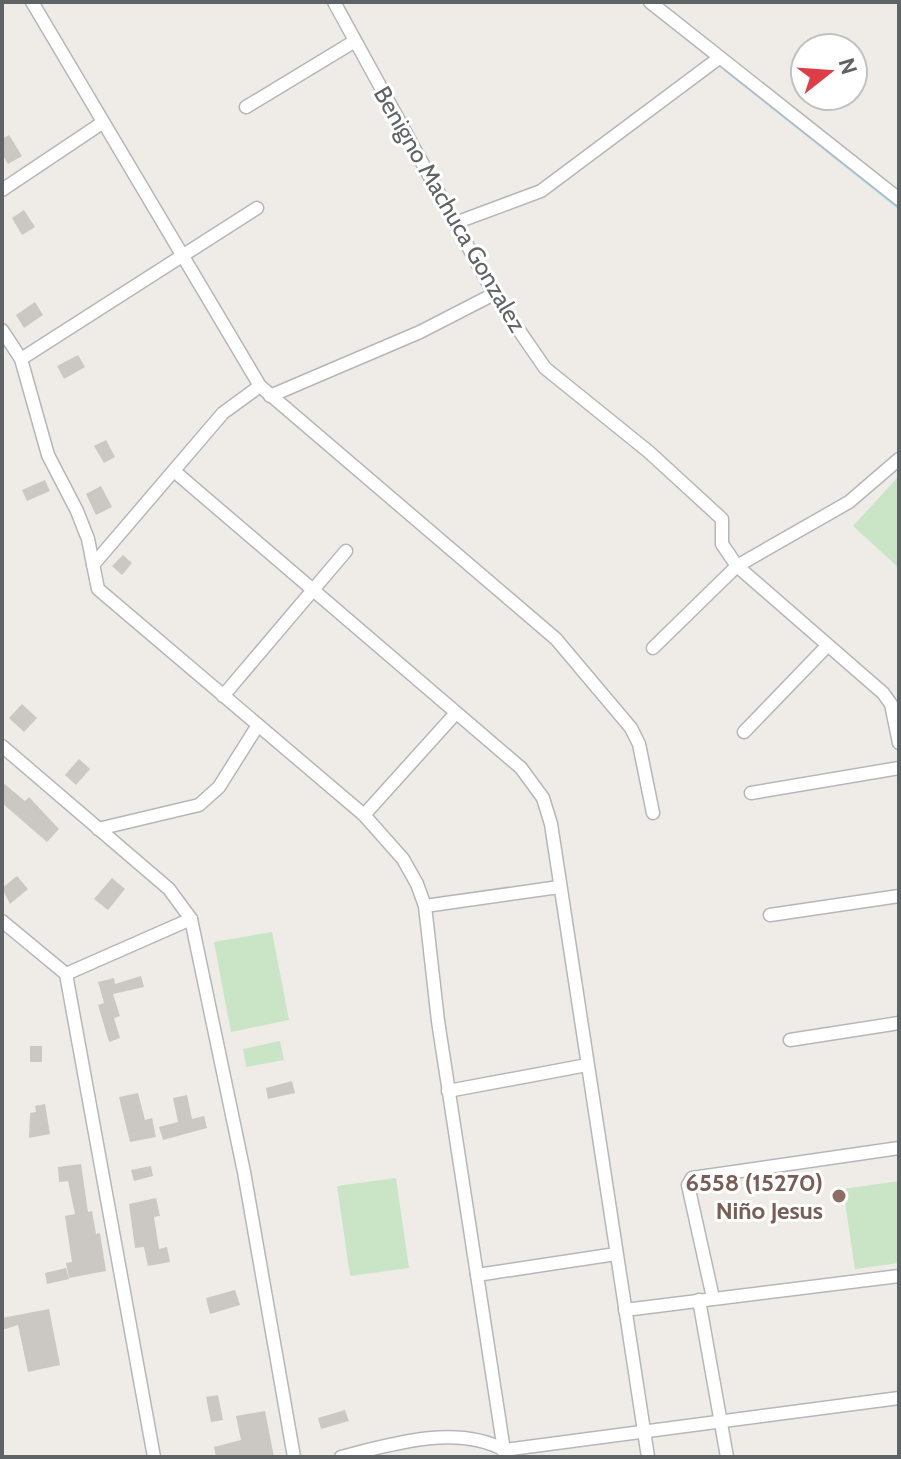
<svg xmlns="http://www.w3.org/2000/svg" width="901" height="1459" font-family="Cabin,sans-serif">
<style>
.green{fill:#c9e5c5}
.water{fill:#ace2fa}
.building{fill:#cbc7c3}
.lines{fill:none;stroke-linecap:round;stroke-linejoin:round}
.street-casing{stroke:#b4b7ba;stroke-width:15}
.street{stroke:#fff;stroke-width:12}
.education-dot{fill:#8d6e63;stroke:#fff;stroke-width:3}
.labels{text-anchor:middle;dominant-baseline:central;stroke-width:6;stroke-linejoin:round;paint-order:stroke}
.street-label{font-size:24px;fill:#5e6366;stroke:#fff}
.education-label{font-size:24px;font-weight:bold;fill:#785e54;stroke:#fff;text-anchor:end}
</style>
<rect width="100%" height="100%" fill="#efece7"/>
<g class="green">
<path d="M899 476V568L853 526Z"/>
<path d="M272 932 289 1020 231 1032 214 942Z"/>
<path d="M280 1041 284 1060 246 1067 243 1049Z"/>
<path d="M396 1178 409 1268 350 1276 337 1186Z"/>
<path d="M899 1181V1263L855 1269 843 1189Z"/>
</g>
<path class="water" d="M725 68 899 207V210L723 70Z"/>
<g class="building">
<path d="M9 135 22 156 8 164 2 154V139Z"/>
<path d="M24 210 35 227 22 235 12 218Z"/>
<path d="M35 302 43 315 24 328 16 315Z"/>
<path d="M78 355 85 367 64 379 57 366Z"/>
<path d="M106 440 115 457 104 463 94 446Z"/>
<path d="M45 480 50 491 27 501 22 490Z"/>
<path d="M101 486 112 507 96 515 86 494Z"/>
<path d="M123 555 132 563 122 575 112 566Z"/>
<path d="M22 704 37 718 24 732 9 718Z"/>
<path d="M79 759 90 769 76 785 65 775Z"/>
<path d="M2 782 25 801 29 797 59 829 47 842 2 803Z"/>
<path d="M17 876 28 889 10 904 2 888Z"/>
<path d="M112 878 125 889 108 910 94 899Z"/>
<path d="M141 976 144 987 113 994 120 1016 114 1018 120 1038 109 1042 98 1005 104 1003 98 982 114 978 115 984Z"/>
<rect x="30" y="1046" width="12" height="16"/>
<path d="M292 1081 295 1093 268 1099 266 1088Z"/>
<path d="M138 1093 145 1120 152 1118 156 1137 130 1142 119 1097Z"/>
<path d="M187 1095 192 1119 204 1116 207 1128 163 1140 159 1127 178 1122 173 1098Z"/>
<path d="M45 1104 50 1134 29 1138 30 1113 36 1112 35 1106Z"/>
<path d="M81 1164 88 1212 92 1211 96 1234 100 1233 106 1271 69 1278 66 1263 72 1262 65 1216 75 1214 68 1181 59 1182 58 1167Z"/>
<path d="M151 1166 153 1176 134 1181 131 1170Z"/>
<path d="M156 1198 160 1216 154 1217 159 1249 167 1247 170 1262 148 1266 144 1247 135 1248 129 1204Z"/>
<path d="M66 1268 69 1279 47 1284 45 1273Z"/>
<path d="M235 1290 240 1305 210 1314 206 1298Z"/>
<path d="M49 1309 60 1365 28 1372 18 1325 2 1330V1318Z"/>
<path d="M218 1395 223 1420 211 1422 206 1397Z"/>
<path d="M345 1410 349 1421 321 1429 318 1418Z"/>
<path d="M265 1411 274 1457H216L214 1447 241 1440 236 1416Z"/>
</g>
<g class="lines">
<g class="street-casing">
<g id="street">
<path d="M32 2 260 386 556 639 631 728 639 744 653 813"/>
<path d="M334 2 494 294 545 368 649 452 722 519V544L737 566 883 693 891 704 899 743"/>
<path d="M650 2 899 199"/>
<path d="M246 107 355 41"/>
<path d="M2 190 102 123"/>
<path d="M455 223 541 191 719 58"/>
<path d="M2 330 21 359 48 455 77 511 88 539 98 589 364 815 403 859 417 884 425 906 438 1021 505 1457"/>
<path d="M21 359 257 208"/>
<path d="M270 396 420 332 494 294"/>
<path d="M174 471 521 768 543 798 551 824 648 1457"/>
<path d="M93 565 223 413 260 386"/>
<path d="M653 648 737 566 849 502 899 459"/>
<path d="M223 696 346 551"/>
<path d="M744 732 827 646"/>
<path d="M2 746 169 889 191 919 244 1172 294 1457"/>
<path d="M751 793 899 768"/>
<path d="M364 815 456 713"/>
<path d="M98 829 199 805 219 787 258 725"/>
<path d="M425 906 559 887"/>
<path d="M770 915 899 896"/>
<path d="M2 921 66 974 154 1457"/>
<path d="M66 974 191 919"/>
<path d="M790 1040 899 1023"/>
<path d="M448 1091 587 1065"/>
<path d="M477 1275 616 1254"/>
<path d="M713 1298 688 1185 692 1178 899 1148"/>
<path d="M699 1300 727 1457"/>
<path d="M625 1310 899 1276"/>
<path d="M341 1457C391 1444 457 1424 504 1450L899 1398"/>
</g>
</g>
<use href="#street" class="street"/>
</g>
<circle class="education-dot" cx="839" cy="1196" r="8"/>
<g class="labels">
<g class="street-label">
<text transform="translate(450 209) rotate(60)">Benigno Machuca Gonzalez</text>
</g>
<g class="education-label">
<text x="823" y="1182">6558 (15270)<tspan x="823" dy="28">Niño Jesus</tspan></text>
</g>
</g>
<rect width="901" height="1459" fill="none" stroke="#5e6366" stroke-width="8"/>
<g transform="translate(829 72) rotate(73)"><circle r="38" fill="#ffffff" stroke="#bfc1c2" stroke-width="2"/>
<path d="M0-6L14 30L0 20L-14 30Z" fill="#df3d46"/>
<text y="-12" font-size="22" font-weight="bold" text-anchor="middle" fill="#5e6366">N</text>
</g>
</svg>
